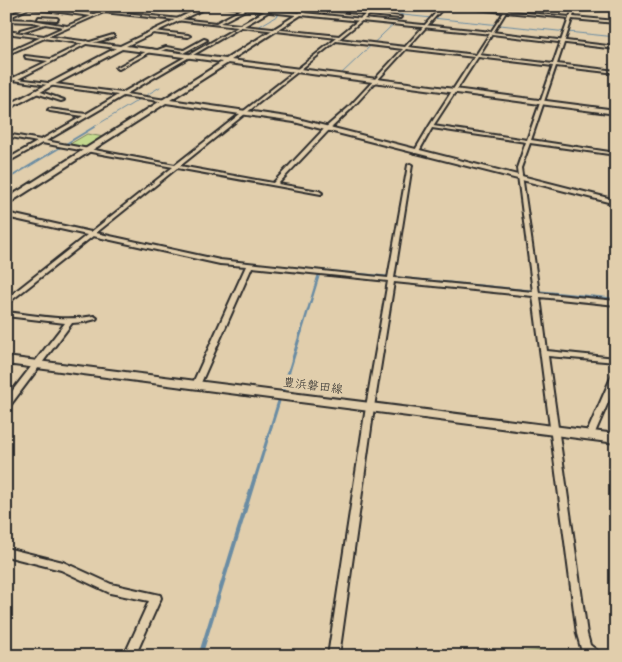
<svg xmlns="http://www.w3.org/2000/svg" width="622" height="662" font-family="'Balsamiq Sans','Klee One',sans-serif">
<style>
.green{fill:#c4d98e;stroke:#78825c}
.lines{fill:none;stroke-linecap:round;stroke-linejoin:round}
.stream-far4{stroke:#6a8ca3;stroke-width:1}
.stream-far3{stroke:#6a8ca3;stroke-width:2}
.stream-far2{stroke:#6a8ca3;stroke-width:2.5}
.stream-far1{stroke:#6a8ca3;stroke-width:3}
.stream{stroke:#6a8ca3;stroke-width:4}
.street-casing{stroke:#2b2b2b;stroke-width:4}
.secondary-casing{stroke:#2b2b2b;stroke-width:4}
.street{fill:#e1ceac;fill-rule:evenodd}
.secondary{fill:#e1ceac;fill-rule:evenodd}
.labels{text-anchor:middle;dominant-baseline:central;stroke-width:5;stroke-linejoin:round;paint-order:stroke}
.street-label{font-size:12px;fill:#2b2b2b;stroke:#e1ceac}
</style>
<rect width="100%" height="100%" fill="#e1ceac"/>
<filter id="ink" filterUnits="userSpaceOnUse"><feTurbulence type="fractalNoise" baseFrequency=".02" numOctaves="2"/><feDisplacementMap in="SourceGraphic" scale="10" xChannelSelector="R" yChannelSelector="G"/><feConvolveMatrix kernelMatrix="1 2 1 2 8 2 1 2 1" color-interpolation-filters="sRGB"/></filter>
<g filter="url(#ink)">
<g class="green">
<path d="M87 134 104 137 87 148 70 144Z"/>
<path d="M546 650 518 656H446L548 650H616V656H537Z"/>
</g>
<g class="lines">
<g class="stream-far4">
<path d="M360 6 388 9 403 15 616 37"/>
<path d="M258 27 294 6"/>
<path d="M61 38 190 54"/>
<path d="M237 60 253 63"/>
<path d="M340 75 402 16"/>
<path d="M501 95 616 110"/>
<path d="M92 128 160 87"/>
</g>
<path class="stream-far3" d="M6 180 94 127"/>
<g class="stream-far2">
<path d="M276 266 616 299"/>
<path d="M301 333 320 271"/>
</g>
<g class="stream-far1">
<path d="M283 391 301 332"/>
<path d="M255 479 279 401"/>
</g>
<path class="stream" d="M200 656 255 477"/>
<g class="street-casing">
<g id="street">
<path d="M6 6H10L6 8Z"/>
<path d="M14 6H24L94 14 112 6H116L107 11 216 23 244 8 245 10 220 23 240 25 267 10 268 12 244 26 339 36 366 14 294 6H305L368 13 376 7 377 9 371 13 401 17 400 18 369 15 339 39 405 47 442 6H445L408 47 476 55 504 12 450 6H462L505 10 507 6H510L507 11 570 17 574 6H576L573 17 616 21V23L572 19 557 64 616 71V73L556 66 531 140 616 153V155L530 143 521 168 539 293 616 301V305L540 297 547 351 616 358V362L548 356 587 634 590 645 599 652 600 656H586L582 652 577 634 533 296 394 282 374 407 339 656H328L366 407 388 281 252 267 200 385 199 387H193L192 385 246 266 220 264 93 236 8 303 6 304V299L87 235 6 217V213L91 232 173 167 42 143 6 163V160L37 142 6 136V134L41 140 83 116 50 111 48 110 49 109 86 114 118 95 6 79V77L13 78 48 61 26 58 25 56 51 59 87 41 88 43 18 79 122 93 238 27 104 12 6 55V53L64 27 45 24 21 32 20 30 42 24 32 22 6 21V19L32 20 67 26 91 16ZM506 12 569 18 553 64 479 55ZM241 27 337 38 175 165 46 141 123 96 167 102 168 101 166 100 126 94ZM336 41 403 49 348 108 325 128 273 183 180 166ZM406 49 474 57 430 125 414 152V153H418L432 128 526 142 517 168 533 292 394 278 412 165 410 164 408 165 388 278 220 260 96 233 177 168 321 194 322 193 319 191 278 184 329 130 350 110ZM478 57 553 66 527 140 433 126Z"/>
<path d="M144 6H154L197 12 196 13Z"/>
<path d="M25 8 27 9 6 19V17Z"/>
<path d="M39 17 57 18 58 19 57 20 38 19Z"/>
<path d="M153 31 188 35 190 36 188 37 152 33Z"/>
<path d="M113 35 114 37 92 43 90 42Z"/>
<path d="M204 39 207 40 183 53 182 51 166 49 157 52 155 51 166 47 184 50Z"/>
<path d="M151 49 154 50 119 69 116 68Z"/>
<path d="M36 91H38L64 100 61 101 36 93Z"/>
<path d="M6 312C36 315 64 322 94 316L97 318 96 319 84 322 72 323 9 407 6 408V399L65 323 6 316Z"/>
<path d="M613 373H616V384L594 435 593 437 590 438 587 437 586 435Z"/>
<path d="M6 548 63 562 111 584 160 595 161 598 135 656H124L149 601 110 593 61 570 6 556Z"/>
</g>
</g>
<g class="secondary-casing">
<g id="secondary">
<path d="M204 6H210L126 46 226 59 296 15 219 6H236L299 13 309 6H314L304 13 492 32 616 47V49L492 34 301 15 231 60 616 110V114L228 63 170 100 294 118 616 200V204L294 122 166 103 6 205V199L222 62 122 49 6 110V106L116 48 6 33V31L120 46Z"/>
<path d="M6 357 616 434V443L6 364Z"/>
</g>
</g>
<use href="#street" class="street"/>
<use href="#secondary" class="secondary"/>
</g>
</g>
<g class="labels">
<g class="street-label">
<text transform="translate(313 386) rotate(7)">豊浜磐田線</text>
</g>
</g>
<rect width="622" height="662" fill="none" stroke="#e1ceac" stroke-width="25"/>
<rect x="12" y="12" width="597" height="637" fill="none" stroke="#2b2b2b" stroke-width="2" filter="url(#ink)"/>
</svg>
